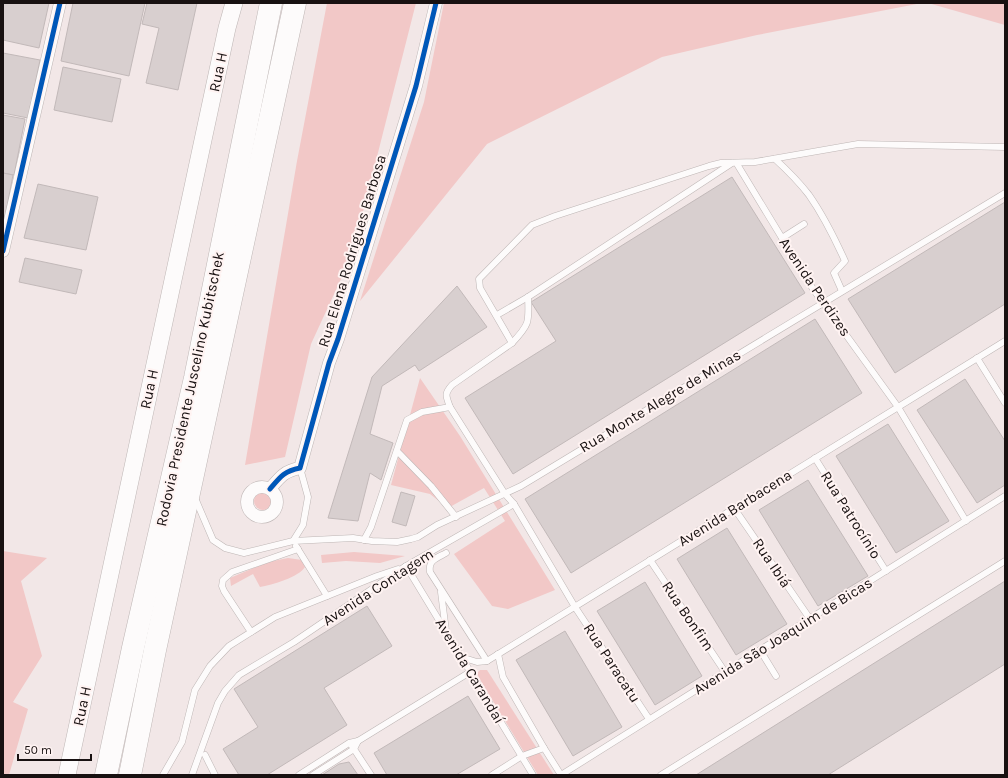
<svg xmlns="http://www.w3.org/2000/svg" width="1008" height="778" font-family="Karla,sans-serif">
<style>
.green{fill:#f2c8c7}
.building{fill:#d8cfcf;stroke:#c2b9b9}
.lines{fill:none;stroke-linecap:round;stroke-linejoin:round}
.lane-casing{stroke:#beb6b5;stroke-width:7}
.street-casing{stroke:#beb6b5;stroke-width:13}
.secondary-casing{stroke:#beb6b5;stroke-width:18}
.highway-casing{stroke:#beb6b5;stroke-width:23}
.lane{stroke:#fdfbfb;stroke-width:6}
.street{stroke:#fdfbfb;stroke-width:12}
.secondary{stroke:#fdfbfb;stroke-width:17}
.highway{stroke:#fdfbfb;stroke-width:22}
.cycleway-casing{stroke:#fff3f2;stroke-width:8}
.cycleway{stroke:#0057b8;stroke-width:5}
.labels{text-anchor:middle;dominant-baseline:central;stroke-width:4;stroke-linejoin:round;paint-order:stroke}
.street-label{font-size:15px;fill:#181111;stroke:#fff3f2}
</style>
<rect width="100%" height="100%" fill="#f2e7e7"/>
<g class="green">
<path d="M327 3H416L352 255 311 344 285 457 245 465 297 161Z"/>
<path d="M444 3H922L757 35 662 57 487 144 360 301 424 102Z"/>
<path d="M928 3H1005V25Z"/>
<path d="M420 378 460 436 555 590 508 609 492 606 454 554 505 521 484 488 448 508 430 494 391 485Z"/>
<circle cx="263" cy="501" r="9"/>
<path d="M3 551 47 558 21 581 42 656 13 702 28 709 9 775H3Z"/>
<path d="M354 552 405 556 380 563 346 561 322 563 321 555Z"/>
<path d="M288 558 302 560 305 567C299 577 272 585 260 587L253 574 231 586 230 578 268 562Z"/>
<path d="M480 670H487L554 775H538L479 678 477 673Z"/>
</g>
<g class="building">
<path d="M3 3H49L39 48 3 40Z"/>
<path d="M73 3H145L129 76 61 61Z"/>
<path d="M147 3H197L178 90 146 83 159 28 142 24Z"/>
<path d="M3 53 40 60 28 118 3 113Z"/>
<path d="M63 67 121 79 112 122 54 110Z"/>
<path d="M3 115 25 119 14 175 3 173Z"/>
<path d="M3 173 13 175 3 227Z"/>
<path d="M732 177 805 293 513 474 465 398 556 341 531 302Z"/>
<path d="M38 184 98 197 86 250 24 238Z"/>
<path d="M1005 202V304L895 373 848 299Z"/>
<path d="M25 258 82 270 76 294 19 282Z"/>
<path d="M457 286 487 327 419 371 415 365 382 386 370 434 393 443 381 480 370 473 358 521 328 518 372 377Z"/>
<path d="M815 319 862 393 571 573 525 499Z"/>
<path d="M965 379 1005 441V485L977 503 917 410Z"/>
<path d="M888 424 949 521 896 553 836 456Z"/>
<path d="M808 480 868 576 818 606 759 510Z"/>
<path d="M401 492 415 496 406 526 392 522Z"/>
<path d="M727 528 787 624 736 655 677 559Z"/>
<path d="M1005 581V664L828 775H696Z"/>
<path d="M645 582 702 676 655 705 597 611Z"/>
<path d="M367 606 392 646 324 688 347 725 267 775H239L223 749 258 727 234 689Z"/>
<path d="M565 631 622 727 573 756 516 660Z"/>
<path d="M468 696 500 749 456 775H387L374 753Z"/>
<path d="M349 762 358 775H322L339 764Z"/>
</g>
<g class="lines">
<g class="lane-casing">
<g id="lane">
<path d="M775 159C787 170 799 182 809 195 823 215 835 239 845 261L834 273 842 291"/>
<path d="M737 164 813 289 898 407 966 521"/>
<path d="M782 238 804 224"/>
<path d="M497 315 528 297 732 163"/>
<path d="M512 343C530 324 529 322 528 297"/>
<path d="M977 358 1005 403"/>
<path d="M397 451 431 486 456 517"/>
<path d="M815 458 886 571"/>
<path d="M195 498 213 540 225 548 244 553 293 541 353 538 372 541 397 542 411 539 418 537 437 525 521 486 1005 193"/>
<path d="M734 508 810 619"/>
<path d="M364 540 371 527 407 420 422 412 450 407"/>
<path d="M293 541 303 525 308 497 300 468"/>
<path d="M296 546 327 596"/>
<path d="M446 553C437 558 428 560 430 572L487 661"/>
<path d="M650 560 725 672"/>
<path d="M406 566 533 775"/>
<path d="M441 592 446 631"/>
<path d="M251 632 224 591 222 586 223 580 232 572 298 549"/>
<path d="M760 650 776 676"/>
<path d="M498 654 503 677 544 748 561 775"/>
<path d="M461 657 477 662 487 661 1005 341"/>
<path d="M649 719 575 607 514 504 505 494 450 407C446 396 444 394 452 385L512 343 480 288 479 279 532 225 555 216 709 166 721 163 755 162 858 144 1005 147"/>
<path d="M352 746 371 775"/>
<path d="M205 755 215 775"/>
<path d="M163 775 182 742 195 690 210 666 229 646 275 617 377 576 398 569"/>
<path d="M192 775 218 703 225 691 239 675 294 642 406 566 514 504"/>
<path d="M299 775 349 743 358 741 470 672"/>
<path d="M313 775 354 749 358 741"/>
<path d="M492 775 522 756 544 748"/>
<path d="M561 775 1005 496"/>
<path d="M661 775 1005 561"/>
</g>
</g>
<g class="street-casing">
<g id="street">
<path d="M3 251 60 3"/>
<circle cx="262" cy="502" r="15"/>
<path d="M270 489C280 477 284 471 300 468L329 363 338 339 416 86 436 3"/>
</g>
</g>
<g class="secondary-casing">
<path id="secondary" d="M67 775 227 28 234 3"/>
</g>
<g class="highway-casing">
<g id="highway">
<path d="M106 775 133 648 195 378 271 3"/>
<path d="M130 775 155 650 295 3"/>
</g>
</g>
<use href="#lane" class="lane"/>
<use href="#street" class="street"/>
<use href="#secondary" class="secondary"/>
<use href="#highway" class="highway"/>
<g class="cycleway-casing">
<g id="cycleway">
<path d="M3 251 60 3"/>
<path d="M270 489C280 477 284 471 300 468L329 363 338 339 416 86 436 3"/>
</g>
</g>
<use href="#cycleway" class="cycleway"/>
</g>
<g class="labels">
<g class="street-label">
<text transform="translate(218 72) rotate(-78)">Rua H</text>
<text transform="translate(352 251) rotate(-73)">Rua Elena Rodrigues Barbosa</text>
<text transform="translate(815 287) rotate(56)">Avenida Perdizes</text>
<text transform="translate(149 389) rotate(-78)">Rua H</text>
<text transform="translate(190 389) rotate(-78)">Rodovia Presidente Juscelino Kubitschek</text>
<text transform="translate(660 401) rotate(-31)">Rua Monte Alegre de Minas</text>
<text transform="translate(735 508) rotate(-32)">Avenida Barbacena</text>
<text transform="translate(851 515) rotate(58)">Rua Patrocínio</text>
<text transform="translate(772 563) rotate(56)">Rua Ibiá</text>
<text transform="translate(378 587) rotate(-33)">Avenida Contagem</text>
<text transform="translate(688 616) rotate(56)">Rua Bonfim</text>
<text transform="translate(783 636) rotate(-32)">Avenida São Joaquim de Bicas</text>
<text transform="translate(612 663) rotate(57)">Rua Paracatu</text>
<text transform="translate(470 671) rotate(59)">Avenida Carandaí</text>
<text transform="translate(82 706) rotate(-78)">Rua H</text>
</g>
</g>
<rect width="1008" height="778" fill="none" stroke="#181111" stroke-width="8"/>
<path d="M18 754v6h73v-6" fill="none" stroke="#181111" stroke-width="2"/>
<text x="24" y="754" font-size="12" fill="#181111" stroke="#fff3f2" stroke-width="3" paint-order="stroke">50 m</text>
</svg>
